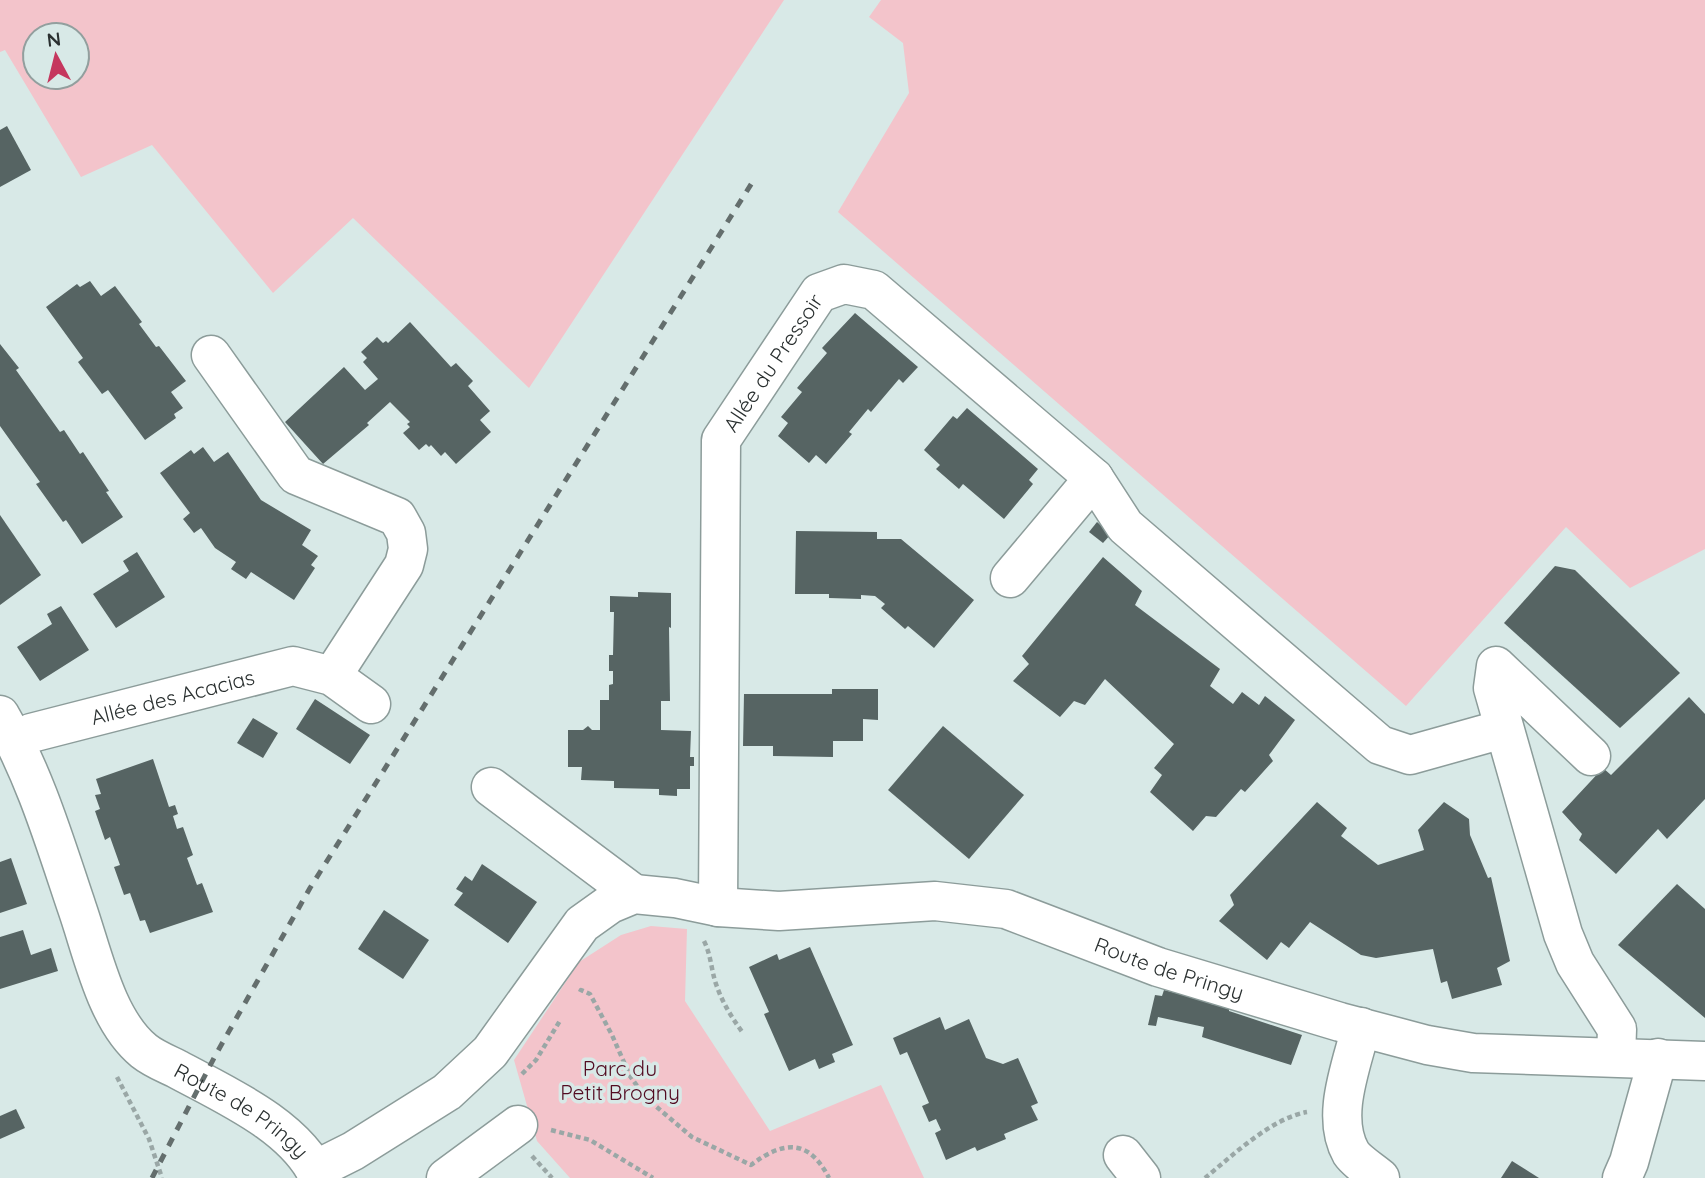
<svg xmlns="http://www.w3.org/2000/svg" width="1705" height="1178" font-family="Quicksand,sans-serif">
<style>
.green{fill:#f3c4cb;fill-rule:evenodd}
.building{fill:#566463}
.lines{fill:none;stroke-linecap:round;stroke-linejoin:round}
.minor-casing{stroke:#8c9c9a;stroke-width:41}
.path{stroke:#9aa7a6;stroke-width:4.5;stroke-dasharray:5 3.5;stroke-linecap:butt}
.minor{stroke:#fff;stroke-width:38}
.rail{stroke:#646e6d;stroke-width:5;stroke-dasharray:9 9;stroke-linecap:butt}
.labels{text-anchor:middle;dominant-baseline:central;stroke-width:7;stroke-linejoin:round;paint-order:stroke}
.street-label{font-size:21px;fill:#2a3030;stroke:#d8e9e7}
.park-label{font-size:21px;fill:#520b21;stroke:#d8e9e7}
</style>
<rect width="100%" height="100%" fill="#d8e9e7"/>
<g class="green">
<path d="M0 0H784L529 388 353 218 273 293 152 145 81 177 5 50 0 52ZM35 35H77V77H35Z"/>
<path d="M881 0H1705V549L1630 588 1566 527 1406 706 838 212 909 93 903 43 869 17Z"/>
<path d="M651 926 687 929 685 1001 770 1131 881 1085 924 1178H570L537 1141 514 1060 579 962 621 935Z"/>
</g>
<g class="building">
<path d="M7 126 31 170 0 187V130Z"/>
<path d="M90 281 101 296 115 286 142 322 139 324 156 347 159 346 186 381 171 392 183 408 174 414 176 418 145 440 108 390 102 394 78 362 83 358 46 307 77 284 80 287Z"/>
<path d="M855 313 918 367 903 383 899 379 871 412 868 409 849 432 852 434 826 464 816 455 809 463 778 436 788 423 781 417 802 392 797 388 827 353 822 348Z"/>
<path d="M410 322 451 367 456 363 473 381 468 386 490 411 480 420 491 432 456 464 445 452 441 456 431 445 429 447 426 444 419 450 403 433 410 427 407 424 410 422 390 402 367 423 369 425 323 464 285 422 344 367 365 390 378 379 363 362 367 358 361 352 377 337 383 343 386 341 388 343Z"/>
<path d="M0 344 19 368 16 370 60 432 64 430 80 454 83 452 109 491 106 492 123 517 82 544 66 520 63 522 36 484 40 482 0 426Z"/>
<path d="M967 408 1038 469 1029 480 1033 484 1004 519 963 484 959 489 936 469 940 465 924 450 953 416 957 419Z"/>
<path d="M203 447 214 462 228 452 261 500 311 530 302 545 318 556 311 565 315 568 294 600 251 572 246 579 231 569 236 562 215 548 201 528 194 533 183 519 190 513 160 473 191 450 194 454Z"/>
<path d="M0 515 41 575 0 605Z"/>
<path d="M1097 522 1111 534 1103 543 1089 532Z"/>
<path d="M796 531 877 532V539H901L974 600 934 648 908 626 905 629 881 608 885 604 875 596 861 595V599L829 598V594H795Z"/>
<path d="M137 552 165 597 116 628 93 594 129 571 123 561Z"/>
<path d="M1103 557 1142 591 1135 605 1220 669 1210 686 1233 704 1242 692 1259 705 1265 696 1295 720 1269 755 1273 761 1245 792 1241 789 1216 817 1206 816 1193 831 1150 792 1162 775 1154 768 1174 744 1105 679 1085 705 1074 701 1060 717 1013 681 1029 664 1022 656Z"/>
<path d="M1555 566 1575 570 1680 673 1620 728 1504 623Z"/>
<path d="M638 592 671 593V628L669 627 670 701H661V730L691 731 690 757H694V766H690V789H677V796L659 795V789L614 788V781L581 780 582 767H568V730H583L588 726 592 730H600V700H609V685L613 684V671H609V655H613L614 612H610V596L638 597Z"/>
<path d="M61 606 89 650 40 681 17 647 52 624 47 614Z"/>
<path d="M832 689H878V720L863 719V741H833V757L773 756V746H743L744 694H832Z"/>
<path d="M1689 697 1705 714V799L1667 839 1658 829 1616 874 1579 840 1582 834 1562 812 1603 768 1611 775Z"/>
<path d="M315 699 370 735 350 764 296 729Z"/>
<path d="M253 718 278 733 263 758 237 743Z"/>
<path d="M943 726 1024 795 969 859 888 790Z"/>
<path d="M153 759 169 807 175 805 178 814 173 816 177 829 183 827 193 855 187 858 197 885 202 883 213 912 150 933 145 920 140 921 130 893 124 895 114 867 120 865 110 837 105 840 95 811 100 809 95 795 101 794 96 779Z"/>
<path d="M1317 802 1347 828 1341 836 1378 865 1424 850 1418 830 1444 802 1469 819 1470 835 1488 878 1491 877 1510 961 1497 968 1502 985 1452 999 1447 981 1441 983 1433 949 1376 958 1361 955 1310 922 1289 948 1281 942 1267 960 1219 921 1234 905 1230 895Z"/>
<path d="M11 858 27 904 0 913V862Z"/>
<path d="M482 864 537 902 508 943 454 905 463 893 456 889 465 876 472 881Z"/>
<path d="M1677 884 1705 909V1018L1618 945Z"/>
<path d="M384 910 429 940 403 979 358 949Z"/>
<path d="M23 930 31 955 51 948 58 971 0 989V937Z"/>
<path d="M810 947 853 1045 832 1054 835 1062 819 1069 815 1059 789 1071 764 1014 769 1012 749 967 777 954 779 960Z"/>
<path d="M1164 990 1211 1002V1004L1229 1008V1011L1302 1035 1291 1065 1202 1037 1204 1027 1158 1017 1156 1026 1148 1025 1155 995 1162 996Z"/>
<path d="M940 1017 945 1030 969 1019 986 1058 1003 1064 1018 1058 1038 1103 1031 1106 1038 1120 1004 1134 1006 1139 977 1151 975 1147 946 1160 935 1133 941 1130 936 1119 929 1122 922 1106 929 1103 907 1052 900 1055 893 1038Z"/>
<path d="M16 1109 25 1128 0 1139V1116Z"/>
<path d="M1512 1161 1539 1178H1501Z"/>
</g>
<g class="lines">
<g class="minor-casing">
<g id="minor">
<path d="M211 355 296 475 397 517 406 533 408 549 404 565 332 676"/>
<path d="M1094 478 1125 526 1380 745 1410 755 1503 729"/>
<path id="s1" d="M0 715C35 775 55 843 77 908 93 954 106 1020 144 1051 154 1059 167 1064 177 1069 225 1095 296 1126 319 1178"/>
<path id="s2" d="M15 741 31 733 293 666 332 676 371 704"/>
<path d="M1591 756 1496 666 1493 688 1563 934 1575 963 1617 1029 1616 1057"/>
<path d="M491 787 634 894"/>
<path id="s3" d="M718 907 721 440 819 293 844 284 874 290 1094 478 1010 578"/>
<path d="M1361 1027C1352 1065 1330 1116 1351 1153 1357 1162 1372 1171 1380 1178"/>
<path d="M1123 1155 1141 1178"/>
<path id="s4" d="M315 1170 353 1151 447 1092 490 1052 582 924 610 904 634 894 675 898 718 907 779 911 935 901 1006 909 1158 967 1340 1022 1427 1045 1473 1053 1705 1061"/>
<path d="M446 1178 518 1125"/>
<path d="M1622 1178 1629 1162 1658 1058"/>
</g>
</g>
<g class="path">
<path d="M704 941C711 955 711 969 716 984 722 1002 732 1018 743 1033"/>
<path d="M580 992 581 990 590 994 612 1035 630 1076 645 1097 692 1137 751 1165C784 1140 809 1139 829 1178"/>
<path d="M522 1074 536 1060 561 1019"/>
<path d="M117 1077 149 1139 162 1178"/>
<path d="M551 1130 590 1140 653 1178"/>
<path d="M532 1156 552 1178"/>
<path d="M1205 1178C1233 1155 1272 1118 1307 1112"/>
</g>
<use href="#minor" class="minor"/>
<path class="rail" d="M152 1178 215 1056 310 888 755 178"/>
</g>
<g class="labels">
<g class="street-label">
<text stroke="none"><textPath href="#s3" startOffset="560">Allée du Pressoir</textPath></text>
<text stroke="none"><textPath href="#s2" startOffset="164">Allée des Acacias</textPath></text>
<text stroke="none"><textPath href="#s4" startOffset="978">Route de Pringy</textPath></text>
<text stroke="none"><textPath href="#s1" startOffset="483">Route de Pringy</textPath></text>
</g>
<g class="park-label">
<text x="620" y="1068">Parc du<tspan x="620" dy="24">Petit Brogny</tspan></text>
</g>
</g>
<g transform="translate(56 56) rotate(353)"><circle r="33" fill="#d8e9e7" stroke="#929f9e" stroke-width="2"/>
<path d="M0-5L12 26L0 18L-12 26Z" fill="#c5375e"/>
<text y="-10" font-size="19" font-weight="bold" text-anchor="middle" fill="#2a3030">N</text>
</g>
</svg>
